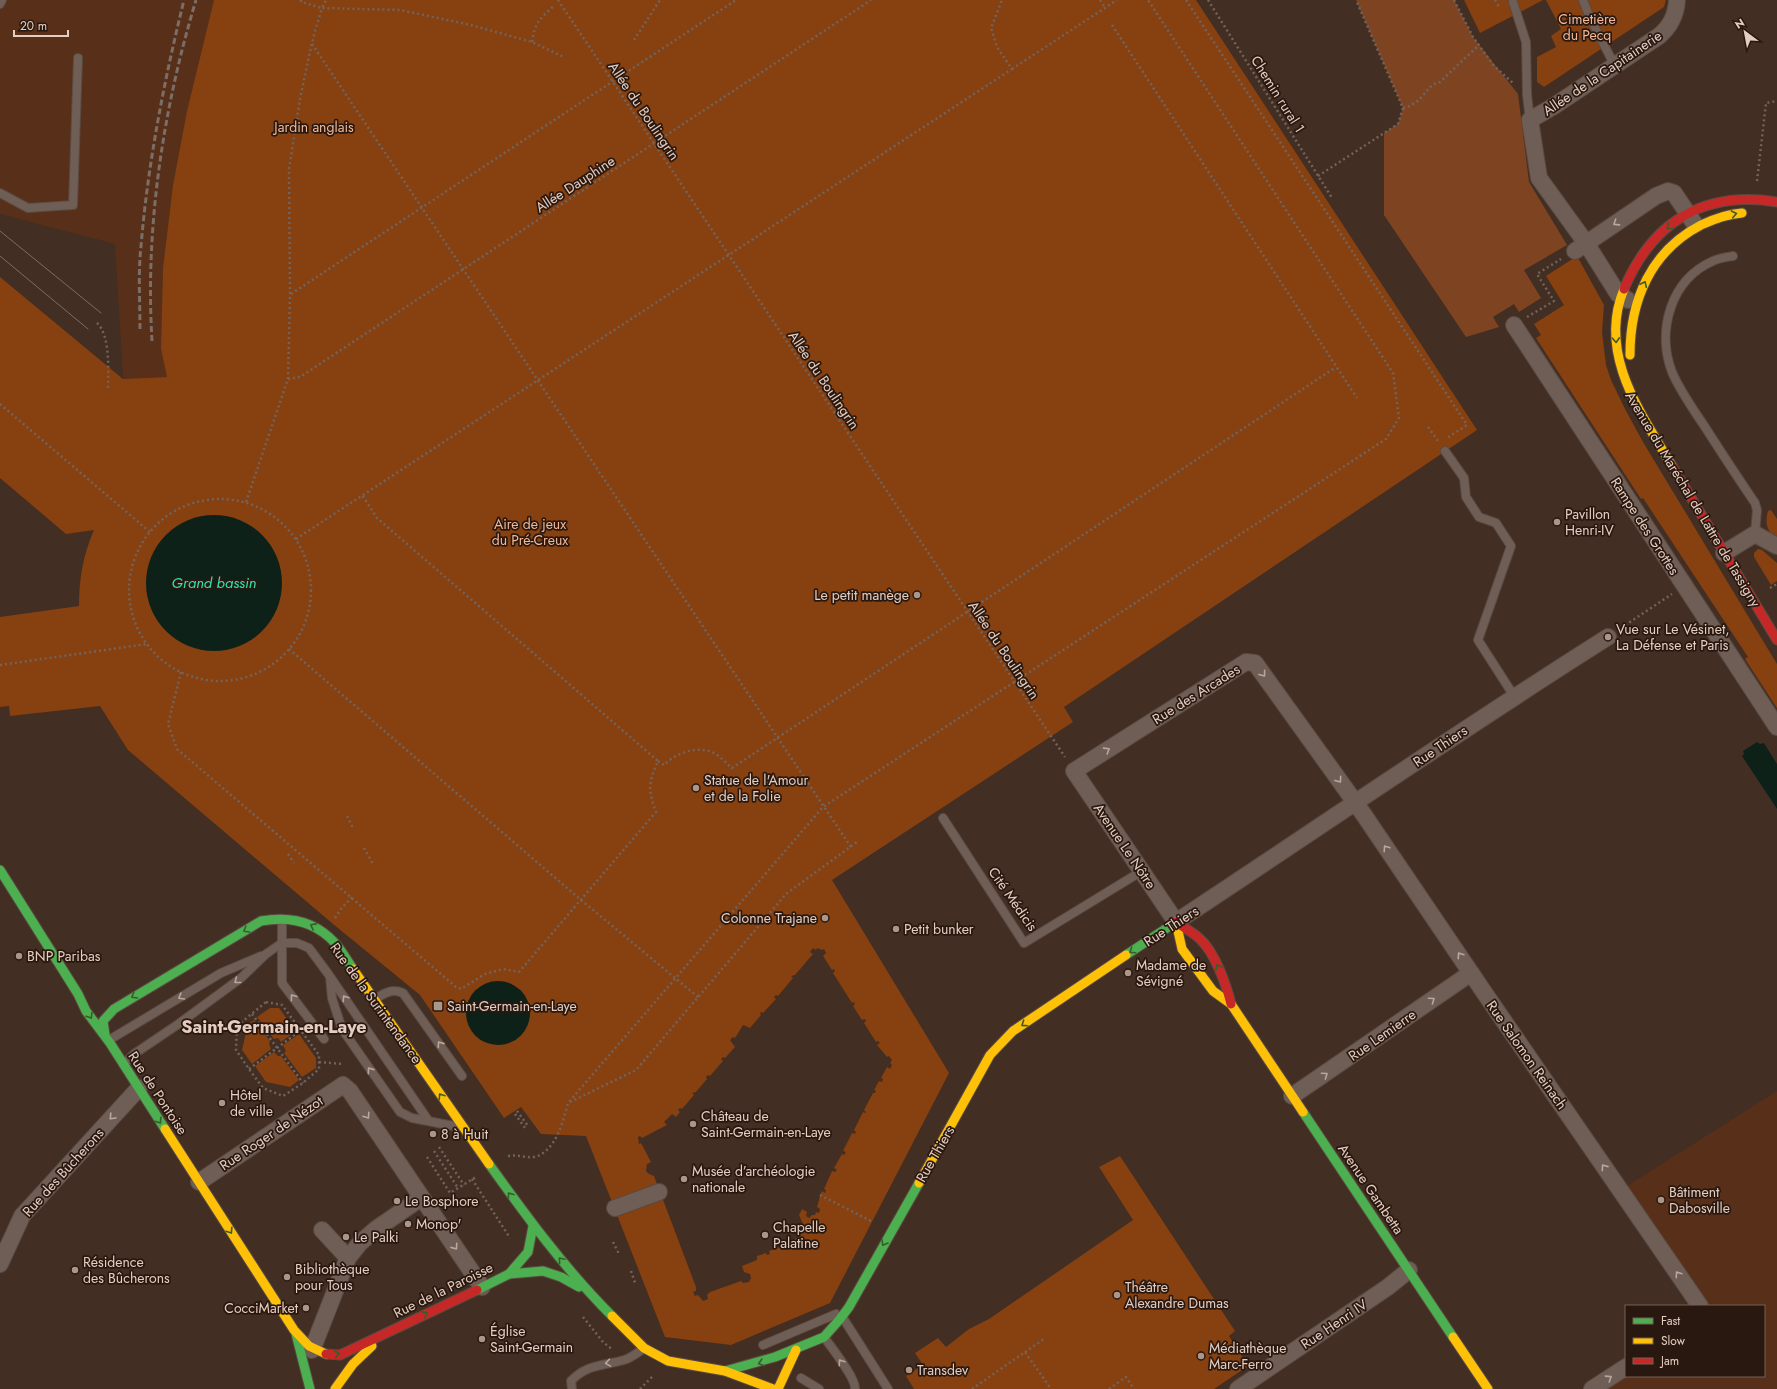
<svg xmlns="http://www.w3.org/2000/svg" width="1777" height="1389" font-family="Jost,sans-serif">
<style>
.built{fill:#582f18}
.green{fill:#874010;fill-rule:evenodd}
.forest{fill:#7e4422}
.water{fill:#0e2119}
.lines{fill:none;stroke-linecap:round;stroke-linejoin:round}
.lane-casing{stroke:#5b4a41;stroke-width:10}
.street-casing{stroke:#5b4a41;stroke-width:18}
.fast-casing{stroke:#5b4a41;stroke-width:11}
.slow-casing{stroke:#5b4a41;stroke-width:11}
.jam-casing{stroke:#5b4a41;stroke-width:11}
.path{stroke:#72645d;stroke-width:2.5;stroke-dasharray:2 3;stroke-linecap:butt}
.lane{stroke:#6e5e56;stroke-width:8}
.street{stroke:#6e5e56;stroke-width:16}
.fast{stroke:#4caf50;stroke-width:9}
.slow{stroke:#ffc107;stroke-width:9}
.jam{stroke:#c62828;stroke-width:9}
.tram{stroke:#7b6e67;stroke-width:1}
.rail{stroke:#7b6e67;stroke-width:3;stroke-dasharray:6 3;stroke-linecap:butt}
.oneway{stroke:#395c2c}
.oneway2{stroke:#bba69c}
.poi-dot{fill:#ac9589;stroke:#29180f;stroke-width:1.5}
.labels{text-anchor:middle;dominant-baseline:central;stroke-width:3.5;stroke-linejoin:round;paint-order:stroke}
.park-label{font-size:14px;fill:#f2b899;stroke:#29180f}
.street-label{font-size:14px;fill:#e5cdc1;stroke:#29180f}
.poi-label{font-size:14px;fill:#e5cdc1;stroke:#29180f;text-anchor:start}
.water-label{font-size:15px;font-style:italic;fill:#29e6b4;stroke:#29180f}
.district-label{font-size:18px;font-weight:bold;fill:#e5cdc1;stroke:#29180f}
</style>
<rect width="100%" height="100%" fill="#422e22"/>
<g class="built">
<path d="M0 0H214L187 111 173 185 163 268 161 349 167 377 123 379 115 244 0 214Z"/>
<path d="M1777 1091V1389H1607L1626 1376H1764V1306H1706L1627 1186Z"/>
</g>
<g class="green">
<path d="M214 0H1196L1477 430 1064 707 1073 722 832 880 949 1073 830 1303 731 1345 665 1337 586 1136 541 1134 521 1107 504 1118 420 995 333 924 128 750 100 706 10 716 9 706 0 707V617L79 606C79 579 83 555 94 530L66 534 0 478V277L123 379 167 377 161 349 163 268 173 185 187 111ZM813 948 816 950 817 948 822 950 824 949 826 953 823 956 832 970 834 969 835 971 833 973 852 1003 854 1002 855 1004 853 1006 862 1020 865 1019 866 1021 864 1023 876 1042 878 1041 880 1043 877 1045 887 1057 889 1056 892 1060 890 1063 892 1065 890 1069 887 1067 881 1078 883 1079 882 1082 879 1081 874 1090 876 1091 875 1093H873L864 1110 866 1112 865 1113 863 1112 854 1130 856 1132 855 1134 852 1133 843 1151 846 1152 844 1155 842 1154 834 1168 837 1170 835 1172 832 1171 824 1189 826 1190 825 1193 822 1191C819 1196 819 1202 817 1207L820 1209 819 1213 816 1212 815 1215H812L809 1218 806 1216 807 1212 802 1209 799 1215 803 1224 800 1234 801 1237 799 1236 791 1242 792 1245 790 1246 789 1243 783 1246V1250H781L780 1247 769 1251 770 1254 767 1255 766 1253 757 1256V1260L742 1266 744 1272 750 1274 751 1278 749 1282 743 1283 741 1281 710 1292 707 1295 708 1299 703 1301 698 1295 695 1296 693 1292 696 1291V1287L654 1176 649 1174 646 1171 647 1164 651 1162 641 1143 639 1144 638 1137 640 1136 642 1138 667 1125 664 1122 672 1114 676 1117 680 1112 678 1110 680 1108 682 1109 694 1095 692 1093 696 1092 707 1079 706 1077 708 1075 710 1076 723 1061 721 1059 723 1057 725 1058 735 1047 730 1040 733 1037 735 1038 743 1025 750 1028 761 1015 760 1014 761 1012 763 1013 776 999 774 997 776 995 778 996 793 978 791 976 795 975 813 954 810 952Z"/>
<path d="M1464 0H1543L1480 33Z"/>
<path d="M1546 0H1666L1664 7 1544 87 1537 82V57L1556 47 1551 36 1561 29Z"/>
<path d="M1577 256 1604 305 1602 332 1606 365 1611 380 1625 409 1643 442 1777 664V708L1745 659 1748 657 1643 498 1641 499 1536 338 1541 335 1534 324 1564 305 1546 276Z"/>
<path d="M1771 510 1777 519V539C1766 530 1765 524 1768 511Z"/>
<path d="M1758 549 1762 550 1777 563V581L1771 585 1754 557V553Z"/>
<path d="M270 1008H279L296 1031 281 1042 278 1038 274 1039 257 1017Z"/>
<path d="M254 1020 270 1041 269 1044 271 1049 252 1064 242 1050 248 1024Z"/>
<path d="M299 1034 316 1058V1068L302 1077 284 1053 286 1051 283 1045Z"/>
<path d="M274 1052 278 1056H281L299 1080 290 1087 266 1082 255 1066Z"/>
<path d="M1120 1156 1235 1331 1229 1336 1248 1366 1214 1389H914L906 1376 923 1365 915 1353 938 1338 946 1347 969 1329 989 1319 1133 1220 1099 1167Z"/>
</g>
<path class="forest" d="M1356 0H1454L1473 37 1518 94 1529 182 1567 245 1524 270 1541 298 1519 312 1514 304 1493 317 1499 327 1466 337 1384 215V133L1398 124 1403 108Z"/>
<g class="water">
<circle cx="214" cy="583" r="68"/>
<path d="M1757 742 1760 744 1764 743 1777 764V809L1742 756 1744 754 1743 751Z"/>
<circle cx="498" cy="1013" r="32"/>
</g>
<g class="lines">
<g class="lane-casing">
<g id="lane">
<path d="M1583 0 1590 18 1615 66"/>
<path d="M1513 2 1526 42 1527 95 1530 120"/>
<path d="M0 4 2 0"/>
<path d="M0 193 28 208 73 205 78 58"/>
<path d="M1733 256C1727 257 1719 258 1713 261 1671 279 1656 331 1672 372 1680 391 1693 409 1705 427 1721 452 1738 478 1755 503L1757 510 1755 534"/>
<path d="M1445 451 1464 478 1466 497 1479 517 1496 523 1511 546 1478 640 1514 696"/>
<path d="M943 818 1024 943 1142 871"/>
<path d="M282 920V983L324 1039"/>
<path d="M330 977 332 998 342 1029 400 1112 412 1118 459 1127"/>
<path d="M375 999C385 993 392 988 403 993L462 1076"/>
<path d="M109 1040 221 973 261 956"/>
<path d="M125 1063 134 1054 177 1025 241 978 266 954 282 943H297L309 948 329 975 428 1120"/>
<path d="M843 1318 888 1389"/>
<path d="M824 1337C831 1347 856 1378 855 1389"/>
<path d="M763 1345 836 1314"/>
<path d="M801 1378 819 1389"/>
<path d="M572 1389 571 1381C587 1364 603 1366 624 1360 631 1358 637 1353 643 1349"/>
</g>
</g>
<g class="street-casing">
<g id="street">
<path d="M1575 251 1656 196 1668 191 1674 193 1694 223"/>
<path d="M1628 300 1618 294 1586 243 1539 178 1530 120 1554 106 1659 36C1671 26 1676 15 1677 0"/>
<path d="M1514 325 1777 727"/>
<path d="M1724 553 1755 534 1777 546"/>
<path d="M1608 637C1462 729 1320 827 1176 922L1074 771 1246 662 1255 663 1347 791 1364 815 1471 973 1488 998 1700 1306"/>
<path d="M1292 1096 1471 973"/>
<path d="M199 1182 343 1085 350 1091 482 1287"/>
<path d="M615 1208 659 1192"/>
<path d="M322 1230 348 1258"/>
<path d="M0 1264 22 1216 139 1088"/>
<path d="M312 1350 348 1258 360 1243 376 1229 421 1198"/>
<path d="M1238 1389 1388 1287 1409 1270"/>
<path d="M1592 1389 1626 1367"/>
</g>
</g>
<g class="fast-casing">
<g id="fast">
<path d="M0 870 78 994 86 1011 110 1043 165 1129"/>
<path d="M1126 955 1176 922"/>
<path d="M105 1035 103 1021 114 1009 261 921C289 916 315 921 335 943 342 951 347 960 353 969"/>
<path d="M1303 1112 1453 1337"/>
<path d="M489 1164C527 1217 565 1269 612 1316"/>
<path d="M509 1274 528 1252 533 1226"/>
<path d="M477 1290 509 1274 543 1271 561 1277 579 1287"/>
<path d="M296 1334 310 1389"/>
<path d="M725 1371 775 1357 824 1337 840 1319 849 1307 919 1183"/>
</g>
</g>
<g class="slow-casing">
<g id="slow">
<path d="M1624 289C1597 354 1641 413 1672 466"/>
<path d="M1630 355C1630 300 1651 251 1701 225 1714 219 1727 214 1742 213"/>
<path d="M1176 922 1182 949 1213 991 1231 1004 1303 1112"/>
<path d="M353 969 489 1164"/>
<path d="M165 1129 294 1330 309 1346 326 1354"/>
<path d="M919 1183 990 1055 1013 1031 1126 955"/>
<path d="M612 1316 644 1348 668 1361 725 1371 773 1389"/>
<path d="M1453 1337 1488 1389"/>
<path d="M335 1389 353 1364 372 1346"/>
<path d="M778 1389 796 1350"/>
</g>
</g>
<g class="jam-casing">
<g id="jam">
<path d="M1624 289C1652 222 1704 190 1777 202"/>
<path d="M1672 466 1777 640"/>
<path d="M1176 922C1183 927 1192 932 1199 938 1215 952 1226 984 1231 1004"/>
<path d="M326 1354 340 1355 477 1290"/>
</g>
</g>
<g class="path">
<path d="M301 0V2L322 8 326 0"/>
<path d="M558 0 1065 757"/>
<path d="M1100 0 1105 8"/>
<path d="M1186 0 1467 425 1447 438"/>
<path d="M1208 0 1332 198"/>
<path d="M1454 0 1473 37 1494 66 1513 83"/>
<path d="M1495 0 1499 7"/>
<path d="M1112 25 1357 398"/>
<path d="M634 40 660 0"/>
<path d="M532 42C535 23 539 19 554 6"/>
<path d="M312 44 851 847"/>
<path d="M1012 69 1117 0"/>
<path d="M1403 108 1410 106 1419 100 1432 85 1440 82 1479 45"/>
<path d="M1318 176 1398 124 1403 108 1356 0"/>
<path d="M1757 181 1766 103 1777 101"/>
<path d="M291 294 736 0"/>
<path d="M1527 317 1554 301 1537 274 1561 259"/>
<path d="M97 323C111 336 108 373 108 390"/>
<path d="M288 379 300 377 871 0"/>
<path d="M0 404 150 532"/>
<path d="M1428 427 1438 441"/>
<circle cx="220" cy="590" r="91"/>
<path d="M246 502 288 379 290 294 289 169 300 99 309 56 315 31 322 8 400 10 471 25 532 42 564 57"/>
<path d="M296 539 1012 69 997 47 991 28 1002 0"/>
<path d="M1770 588 1777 584"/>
<path d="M1621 628 1672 594"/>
<path d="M289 649 581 900 698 997"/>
<path d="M0 665 147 644"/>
<path d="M181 672 168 724 177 749 456 987 461 989 485 974 503 969 519 972 656 812C648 790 648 783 658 761L377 518 362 495"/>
<path d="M658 761 664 765C676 753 697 745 714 753 721 757 726 763 732 768L1336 367"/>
<path d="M347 816 353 828"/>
<path d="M364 848 373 864"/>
<path d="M288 854 294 863"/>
<path d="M335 918 341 909 352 897"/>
<path d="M266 1002 282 1005 319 1055V1069L303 1083 283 1096 263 1088 249 1069 236 1050 237 1026Z"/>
<path d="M252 1014 303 1083"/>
<path d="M319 1062 343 1064"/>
<path d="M249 1069 301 1030"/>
<path d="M570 1102 636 1070 786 894 857 842"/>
<path d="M517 1111 528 1126"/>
<path d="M515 1114 525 1128"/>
<path d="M439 1147 464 1185"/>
<path d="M434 1151 458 1188"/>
<path d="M508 1156C517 1154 525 1158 534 1157 556 1152 563 1121 568 1103L823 807 1386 439 1399 418 1393 373 1148 0"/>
<path d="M427 1157 450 1193 476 1177"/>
<path d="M472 1179 510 1238"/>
<path d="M820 1195 873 1222"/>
<path d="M613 1242 619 1254"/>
<path d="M631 1271 635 1283"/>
<path d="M583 1317 603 1342 613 1350"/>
<path d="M1025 1352 1044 1339"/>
<path d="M640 1389 654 1375"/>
<path d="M972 1389 1025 1352 1051 1389"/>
<path d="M1109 1389 1126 1377 1134 1389"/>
</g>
<use href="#lane" class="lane"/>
<use href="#street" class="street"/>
<use href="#fast" class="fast"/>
<use href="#slow" class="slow"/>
<use href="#jam" class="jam"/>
<g class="tram">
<path d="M0 231 101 313"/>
<path d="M0 256 88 329"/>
</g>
<g class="rail">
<path d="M140 329C140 302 138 274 141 246 148 163 164 81 184 0"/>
<path d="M152 341C145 227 163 109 196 0"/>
</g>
</g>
<defs><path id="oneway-chevron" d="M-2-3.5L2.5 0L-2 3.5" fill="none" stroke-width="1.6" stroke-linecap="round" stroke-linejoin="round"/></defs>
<g class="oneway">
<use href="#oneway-chevron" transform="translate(1734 214) rotate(-11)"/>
<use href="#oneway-chevron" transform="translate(1669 227) rotate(141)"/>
<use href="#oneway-chevron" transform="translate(1644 284) rotate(-65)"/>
<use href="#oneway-chevron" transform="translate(1616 340) rotate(87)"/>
<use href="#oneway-chevron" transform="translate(313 926) rotate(-152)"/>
<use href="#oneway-chevron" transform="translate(246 930) rotate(149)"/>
<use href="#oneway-chevron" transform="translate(1132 951) rotate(146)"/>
<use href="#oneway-chevron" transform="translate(1218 967) rotate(-118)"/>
<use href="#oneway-chevron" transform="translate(134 996) rotate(149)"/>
<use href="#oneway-chevron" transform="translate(90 1016) rotate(58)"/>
<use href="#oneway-chevron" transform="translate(1024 1024) rotate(146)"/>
<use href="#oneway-chevron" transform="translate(441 1096) rotate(-124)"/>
<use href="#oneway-chevron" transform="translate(159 1121) rotate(57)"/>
<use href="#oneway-chevron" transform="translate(510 1195) rotate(-126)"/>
<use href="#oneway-chevron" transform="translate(230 1231) rotate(57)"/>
<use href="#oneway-chevron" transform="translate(884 1243) rotate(120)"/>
<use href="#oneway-chevron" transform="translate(561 1260) rotate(-130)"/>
<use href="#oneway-chevron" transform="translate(425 1314) rotate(-26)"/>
<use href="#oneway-chevron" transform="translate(337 1354) rotate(-6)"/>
<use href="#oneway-chevron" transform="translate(761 1363) rotate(162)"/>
</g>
<g class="oneway2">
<use href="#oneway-chevron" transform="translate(1616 223) rotate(147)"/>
<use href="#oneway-chevron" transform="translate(1263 674) rotate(54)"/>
<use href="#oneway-chevron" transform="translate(1107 750) rotate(-32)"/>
<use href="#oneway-chevron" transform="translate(1339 780) rotate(54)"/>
<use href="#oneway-chevron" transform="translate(1386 848) rotate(-124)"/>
<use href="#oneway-chevron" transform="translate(1460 955) rotate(-124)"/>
<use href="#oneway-chevron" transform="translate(237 981) rotate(142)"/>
<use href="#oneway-chevron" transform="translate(181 997) rotate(149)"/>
<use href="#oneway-chevron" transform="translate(293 997) rotate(-127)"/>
<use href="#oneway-chevron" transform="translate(345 998) rotate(-124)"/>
<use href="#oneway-chevron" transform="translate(1432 1000) rotate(-35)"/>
<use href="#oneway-chevron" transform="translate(440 1044) rotate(-125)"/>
<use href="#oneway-chevron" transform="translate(370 1070) rotate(-125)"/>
<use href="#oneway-chevron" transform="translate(1325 1075) rotate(-35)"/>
<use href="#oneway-chevron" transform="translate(367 1116) rotate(56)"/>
<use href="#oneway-chevron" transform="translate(112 1117) rotate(133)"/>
<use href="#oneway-chevron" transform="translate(1604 1167) rotate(-125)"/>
<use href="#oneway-chevron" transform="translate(455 1247) rotate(55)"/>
<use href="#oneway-chevron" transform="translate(1678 1274) rotate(-124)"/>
<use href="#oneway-chevron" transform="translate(841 1362) rotate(-124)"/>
<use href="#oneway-chevron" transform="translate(608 1363) rotate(171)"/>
<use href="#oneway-chevron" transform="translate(1609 1378) rotate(-33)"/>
</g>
<g class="poi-dot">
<circle cx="1557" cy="522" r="4"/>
<circle cx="917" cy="595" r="4"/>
<circle cx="1608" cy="637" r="4"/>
<circle cx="696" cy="788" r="4"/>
<circle cx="825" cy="918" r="4"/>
<circle cx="896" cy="929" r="4"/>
<circle cx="19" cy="956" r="4"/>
<circle cx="1128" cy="973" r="4"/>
<rect x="433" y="1001" width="10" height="10" rx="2"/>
<circle cx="222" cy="1103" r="4"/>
<circle cx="693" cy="1124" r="4"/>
<circle cx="433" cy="1134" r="4"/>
<circle cx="684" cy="1179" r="4"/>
<circle cx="1661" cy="1200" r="4"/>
<circle cx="397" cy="1201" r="4"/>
<circle cx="408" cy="1224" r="4"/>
<circle cx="765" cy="1235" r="4"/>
<circle cx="346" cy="1237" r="4"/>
<circle cx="75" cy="1270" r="4"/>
<circle cx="287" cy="1277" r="4"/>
<circle cx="1117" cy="1295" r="4"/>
<circle cx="306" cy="1308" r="4"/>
<circle cx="482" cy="1339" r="4"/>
<circle cx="1201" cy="1356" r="4"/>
<circle cx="909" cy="1370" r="4"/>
</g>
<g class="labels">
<g class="park-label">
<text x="1587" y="19">Cimetière<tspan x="1587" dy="16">du Pecq</tspan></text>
<text x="314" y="127">Jardin anglais</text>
<text x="530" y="524">Aire de jeux<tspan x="530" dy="16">du Pré-Creux</tspan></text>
</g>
<g class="street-label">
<text transform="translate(1602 73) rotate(-34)">Allée de la Capitainerie</text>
<text transform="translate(1278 94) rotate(58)">Chemin rural 1</text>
<text transform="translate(644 111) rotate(56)">Allée du Boulingrin</text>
<text transform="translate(575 184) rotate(-33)">Allée Dauphine</text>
<text transform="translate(824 380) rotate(56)">Allée du Boulingrin</text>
<text transform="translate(1693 499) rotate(59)">Avenue du Maréchal de Lattre de Tassigny</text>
<text transform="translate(1645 526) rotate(57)">Rampe des Grottes</text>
<text transform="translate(1004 650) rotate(56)">Allée du Boulingrin</text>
<text transform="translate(1196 694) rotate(-32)">Rue des Arcades</text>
<text transform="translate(1440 746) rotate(-34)">Rue Thiers</text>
<text transform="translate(1125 846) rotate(56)">Avenue Le Nôtre</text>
<text transform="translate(1013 899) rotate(55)">Cité Médicis</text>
<text transform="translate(1171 926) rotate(-33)">Rue Thiers</text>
<text transform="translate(376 1003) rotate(54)">Rue de la Surintendance</text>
<text transform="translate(1382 1035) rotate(-35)">Rue Lemierre</text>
<text transform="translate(1527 1055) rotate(55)">Rue Salomon Reinach</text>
<text transform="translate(158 1093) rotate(57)">Rue de Pontoise</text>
<text transform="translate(271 1133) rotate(-34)">Rue Roger de Nézot</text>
<text transform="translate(935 1154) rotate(-60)">Rue Thiers</text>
<text transform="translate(63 1172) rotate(-48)">Rue des Bûcherons</text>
<text transform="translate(1371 1189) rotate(56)">Avenue Gambetta</text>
<text transform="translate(443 1290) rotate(-26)">Rue de la Paroisse</text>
<text transform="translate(1334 1324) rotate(-34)">Rue Henri IV</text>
</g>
<g class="poi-label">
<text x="1565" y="514">Pavillon<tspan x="1565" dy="16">Henri-IV</tspan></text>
<text x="909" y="595" text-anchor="end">Le petit manège</text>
<text x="1616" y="629">Vue sur Le Vésinet,<tspan x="1616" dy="16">La Défense et Paris</tspan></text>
<text x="704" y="780">Statue de l'Amour<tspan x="704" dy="16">et de la Folie</tspan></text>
<text x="817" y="918" text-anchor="end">Colonne Trajane</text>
<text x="904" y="929">Petit bunker</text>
<text x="27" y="956">BNP Paribas</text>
<text x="1136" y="965">Madame de<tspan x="1136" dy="16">Sévigné</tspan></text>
<text x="447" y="1006">Saint-Germain-en-Laye</text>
<text x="230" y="1095">Hôtel<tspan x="230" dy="16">de ville</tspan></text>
<text x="701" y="1116">Château de<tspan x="701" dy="16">Saint-Germain-en-Laye</tspan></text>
<text x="441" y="1134">8 à Huit</text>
<text x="692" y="1171">Musée d’archéologie<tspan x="692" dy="16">nationale</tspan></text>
<text x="1669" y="1192">Bâtiment<tspan x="1669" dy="16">Dabosville</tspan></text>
<text x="405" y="1201">Le Bosphore</text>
<text x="416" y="1224">Monop'</text>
<text x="773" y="1227">Chapelle<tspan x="773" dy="16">Palatine</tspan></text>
<text x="354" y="1237">Le Palki</text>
<text x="83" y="1262">Résidence<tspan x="83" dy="16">des Bûcherons</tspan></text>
<text x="295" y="1269">Bibliothèque<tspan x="295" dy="16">pour Tous</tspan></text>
<text x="1125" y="1287">Théâtre<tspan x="1125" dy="16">Alexandre Dumas</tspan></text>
<text x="298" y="1308" text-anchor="end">CocciMarket</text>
<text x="490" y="1331">Église<tspan x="490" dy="16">Saint-Germain</tspan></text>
<text x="1209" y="1348">Médiathèque<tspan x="1209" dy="16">Marc-Ferro</tspan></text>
<text x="917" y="1370">Transdev</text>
</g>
<g class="water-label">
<text x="214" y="583">Grand bassin</text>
</g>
<g class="district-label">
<text x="274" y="1027">Saint-Germain-en-Laye</text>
</g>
</g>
<rect x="1625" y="1305" width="140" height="72" fill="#29180f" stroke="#746056"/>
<rect x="1633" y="1318" width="20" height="6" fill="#4caf50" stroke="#746056"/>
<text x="1661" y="1325" font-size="12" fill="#e5cdc1">Fast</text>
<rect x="1633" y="1338" width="20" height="6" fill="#ffc107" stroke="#746056"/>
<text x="1661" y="1345" font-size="12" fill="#e5cdc1">Slow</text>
<rect x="1633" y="1358" width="20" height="6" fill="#c62828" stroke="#746056"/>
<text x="1661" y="1365" font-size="12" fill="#e5cdc1">Jam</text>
<g transform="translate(1745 32) rotate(328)" stroke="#29180f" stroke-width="3" paint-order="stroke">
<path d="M0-3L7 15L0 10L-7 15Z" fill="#e5cdc1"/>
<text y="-6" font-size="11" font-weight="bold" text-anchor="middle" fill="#e5cdc1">N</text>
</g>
<path d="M14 30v6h54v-6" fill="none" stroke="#e5cdc1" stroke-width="2"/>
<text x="20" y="30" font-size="12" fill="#e5cdc1" stroke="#29180f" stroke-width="3" paint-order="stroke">20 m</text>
</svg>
